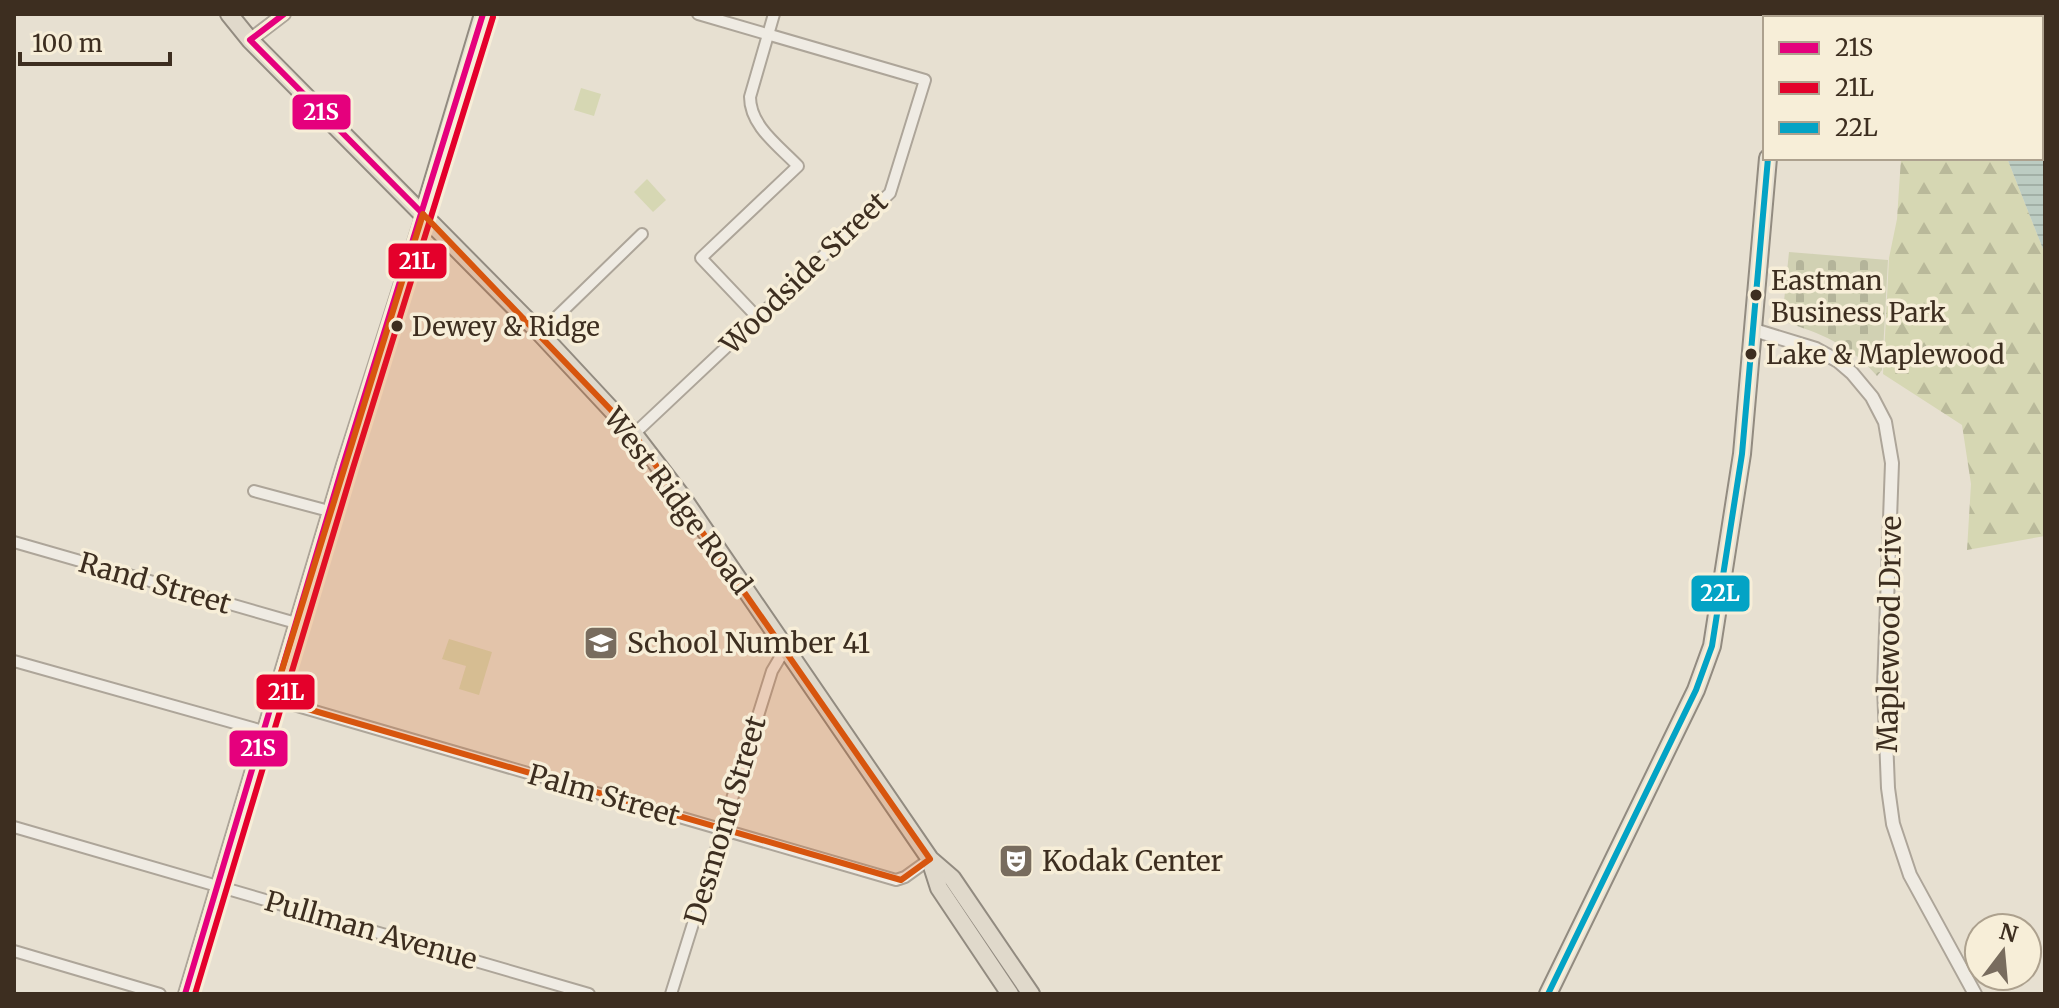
<svg xmlns="http://www.w3.org/2000/svg" width="2059" height="1008" font-family="Merriweather,serif">
<style>
.green{fill:#d6d7b3}
.forest{fill:url(#forest-firs)}
.cemetery{fill:url(#cemetery-stones)}
.water{fill:url(#water-rules)}
.lines{fill:none;stroke-linecap:round;stroke-linejoin:round}
.minor-casing{stroke:#ada599;stroke-width:14}
.tertiary-casing{stroke:#ada599;stroke-width:16}
.primary-casing{stroke:#928b80;stroke-width:20}
.trunk-casing{stroke:#928b80;stroke-width:20}
.minor{stroke:#efebe3;stroke-width:10}
.tertiary{stroke:#efebe3;stroke-width:12}
.primary{stroke:#e6e1d4;stroke-width:16}
.trunk{stroke:#e0d9cb;stroke-width:16}
.bus-1-casing{stroke:#f7eed8;stroke-width:12}
.bus-2-casing{stroke:#f7eed8;stroke-width:12}
.bus-3-casing{stroke:#f7eed8;stroke-width:12}
.bus-1{stroke:#e5007d;stroke-width:6}
.bus-2{stroke:#e4002b;stroke-width:6}
.bus-3{stroke:#03a3c5;stroke-width:6}
.marked{fill:#d7550e;fill-opacity:0.2;stroke:#d7550e;stroke-width:6;stroke-linejoin:round}
.bus-dot{fill:#3d2e20;stroke:#f7eed8;stroke-width:3}
.labels{text-anchor:middle;dominant-baseline:central;stroke-width:7;stroke-linejoin:round;paint-order:stroke}
.bus-label{font-size:26px;fill:#3d2e20;stroke:#f7eed8;text-anchor:start}
.street-label{font-size:28px;fill:#3d2e20;stroke:#f7eed8}
.poi-label{font-size:28px;fill:#3d2e20;stroke:#f7eed8;text-anchor:start}
.line-badge{stroke:#f7eed8;stroke-width:3}
.badge-label{font-size:22px;text-anchor:middle;font-weight:bold;fill:#fff}
</style>
<defs>
<pattern id="forest-firs" width="22" height="20" patternUnits="userSpaceOnUse" patternTransform="scale(2)"><rect width="22" height="20" fill="#d6d7b3"/><path d="M5 1l3.5 6h-7zM16 11l3.5 6h-7z" fill="#b9b99a"/></pattern>
<pattern id="cemetery-stones" width="16" height="16" patternUnits="userSpaceOnUse" patternTransform="scale(2)"><rect width="16" height="16" fill="#d1d1b3"/><path d="M2 7V4a2 2 0 0 1 4 0v3zM10 15v-3a2 2 0 0 1 4 0v3z" fill="#b4b49a"/></pattern>
<pattern id="water-rules" width="6" height="5" patternUnits="userSpaceOnUse" patternTransform="scale(2)"><rect width="6" height="5" fill="#bcccc2"/><path d="M0 2.5h6" fill="none" stroke="#a2b0a6"/></pattern>
</defs>
<rect width="100%" height="100%" fill="#e7e0d1"/>
<g class="green">
<path d="M581 88 601 94 594 116 574 110Z"/>
<path d="M647 179 666 200 653 212 634 192Z"/>
<path d="M449 639 492 652 479 695 459 689 466 666 442 659Z"/>
</g>
<g class="forest">
<path d="M1908 14H1975L1976 18H1908Z"/>
<path d="M1901 158H2007L2045 254V536L1967 550 1971 484 1962 425 1883 374 1889 258 1897 219Z"/>
</g>
<path class="cemetery" d="M1789 252 1888 260 1882 370 1877 376C1851 345 1820 333 1782 321Z"/>
<path class="water" d="M1975 14H2045V254L2007 158H2041V18H1976Z"/>
<g class="lines">
<g class="minor-casing">
<g id="minor">
<path d="M758 318 701 258 798 166C779 146 750 126 750 97L774 14"/>
<path d="M540 333 642 234"/>
<path d="M634 434 890 193 925 80 698 14"/>
<path d="M254 491 329 511"/>
<path d="M14 542 296 623"/>
<path d="M14 661 263 731"/>
<path d="M273 699 896 880 905 877 930 859"/>
<path d="M14 827 589 994"/>
<path d="M14 951 160 994"/>
<path d="M671 994 772 671 785 649"/>
</g>
</g>
<g class="tertiary-casing">
<g id="tertiary">
<path d="M250 40 284 14"/>
<path d="M1754 330 1816 349 1838 361 1852 373 1872 397 1885 422 1892 463 1884 687 1888 788 1893 824 1910 875 1975 994"/>
<path d="M185 994 343 465 423 214"/>
</g>
</g>
<g class="primary-casing">
<g id="primary">
<path d="M1780 18V14"/>
<path d="M423 214 483 14"/>
<path d="M1548 994 1696 690 1712 646 1742 454 1768 158"/>
</g>
</g>
<g class="trunk-casing">
<g id="trunk">
<path d="M229 14 250 40 540 333 634 434 680 494 930 859 952 878 1031 994"/>
<path d="M930 860 939 888 1010 994"/>
</g>
</g>
<use href="#minor" class="minor"/>
<use href="#tertiary" class="tertiary"/>
<use href="#primary" class="primary"/>
<use href="#trunk" class="trunk"/>
<g class="bus-1-casing">
<g id="bus-1">
<path d="M284 14 250 40 423 214"/>
<path d="M185 994 343 465 483 14"/>
</g>
</g>
<g class="bus-2-casing">
<path id="bus-2" d="M195 994 353 468 493 17"/>
</g>
<g class="bus-3-casing">
<path id="bus-3" d="M1548 994 1696 690 1712 646 1742 454 1768 158"/>
</g>
<use href="#bus-1" class="bus-1"/>
<use href="#bus-2" class="bus-2"/>
<use href="#bus-3" class="bus-3"/>
</g>
<path class="marked" d="M423 214 634 434 930 859 901 880 273 699Z"/>
<defs>
<g id="school-square" transform="scale(1.8)"><rect x="-9" y="-9" width="18" height="18" rx="4" fill="#786c5e" stroke="#f7eed8"/><path d="M0-5L7-2L0 1L-7-2ZM-4 1L0 2.5L4 1V4Q0 6-4 4Z" fill="#fff"/></g>
<g id="theatre-square" transform="scale(1.8)"><rect x="-9" y="-9" width="18" height="18" rx="4" fill="#786c5e" stroke="#f7eed8"/><path d="M-5-5.5Q0-4 5-5.5V0Q5 5 0 6Q-5 5-5 0ZM-3.3-2.5H-1v1.5H-3.3ZM1-2.5H3.3v1.5H1ZM-2.8 1Q0 5.5 2.8 1Z" fill="#fff"/></g>
</defs>
<g fill-rule="evenodd">
<use href="#school-square" x="601" y="643"/>
<use href="#theatre-square" x="1016" y="861"/>
</g>
<g class="bus-dot">
<circle cx="1756" cy="295" r="7"/>
<circle cx="397" cy="326" r="7"/>
<circle cx="1751" cy="354" r="7"/>
</g>
<g class="labels">
<g class="bus-label">
<text x="1771" y="280">Eastman<tspan x="1771" dy="32">Business Park</tspan></text>
<text x="412" y="326">Dewey &amp; Ridge</text>
<text x="1766" y="354">Lake &amp; Maplewood</text>
</g>
<g class="street-label">
<text transform="translate(804 273) rotate(-44)">Woodside Street</text>
<text transform="translate(678 501) rotate(53)">West Ridge Road</text>
<text transform="translate(155 583) rotate(16)">Rand Street</text>
<text transform="translate(1889 634) rotate(-89)">Maplewood Drive</text>
<text transform="translate(604 795) rotate(16)">Palm Street</text>
<text transform="translate(725 820) rotate(-73)">Desmond Street</text>
<text transform="translate(371 930) rotate(16)">Pullman Avenue</text>
</g>
<g class="poi-label">
<text x="627" y="643">School Number 41</text>
<text x="1042" y="861">Kodak Center</text>
</g>
</g>
<g class="line-badge">
<rect x="291" y="93" width="61" height="38" rx="8" fill="#e5007d"/>
<rect x="387" y="242" width="61" height="38" rx="8" fill="#e4002b"/>
<rect x="1690" y="574" width="61" height="39" rx="8" fill="#03a3c5"/>
<rect x="255" y="673" width="61" height="38" rx="8" fill="#e4002b"/>
<rect x="228" y="729" width="61" height="39" rx="8" fill="#e5007d"/>
</g>
<g class="badge-label">
<text x="321" y="120">21S</text>
<text x="417" y="269">21L</text>
<text x="1720" y="601">22L</text>
<text x="286" y="700">21L</text>
<text x="258" y="756">21S</text>
</g>
<rect width="2059" height="1008" fill="none" stroke="#3d2e20" stroke-width="32"/>
<rect x="1763" y="16" width="280" height="144" fill="#f7eed8" stroke="#ada18e" stroke-width="2"/>
<rect x="1779" y="42" width="40" height="12" fill="#e5007d" stroke="#ada18e" stroke-width="2"/>
<text x="1835" y="56" font-size="24" fill="#3d2e20">21S</text>
<rect x="1779" y="82" width="40" height="12" fill="#e4002b" stroke="#ada18e" stroke-width="2"/>
<text x="1835" y="96" font-size="24" fill="#3d2e20">21L</text>
<rect x="1779" y="122" width="40" height="12" fill="#03a3c5" stroke="#ada18e" stroke-width="2"/>
<text x="1835" y="136" font-size="24" fill="#3d2e20">22L</text>
<g transform="translate(2003 952) rotate(16)"><circle r="38" fill="#f7eed8" stroke="#ada18e" stroke-width="2"/>
<path d="M0-6L14 30L0 20L-14 30Z" fill="#786c5e"/>
<text y="-12" font-size="22" font-weight="bold" text-anchor="middle" fill="#3d2e20">N</text>
</g>
<path d="M20 52v12h150v-12" fill="none" stroke="#3d2e20" stroke-width="4"/>
<text x="32" y="52" font-size="24" fill="#3d2e20" stroke="#f7eed8" stroke-width="6" paint-order="stroke">100 m</text>
</svg>
